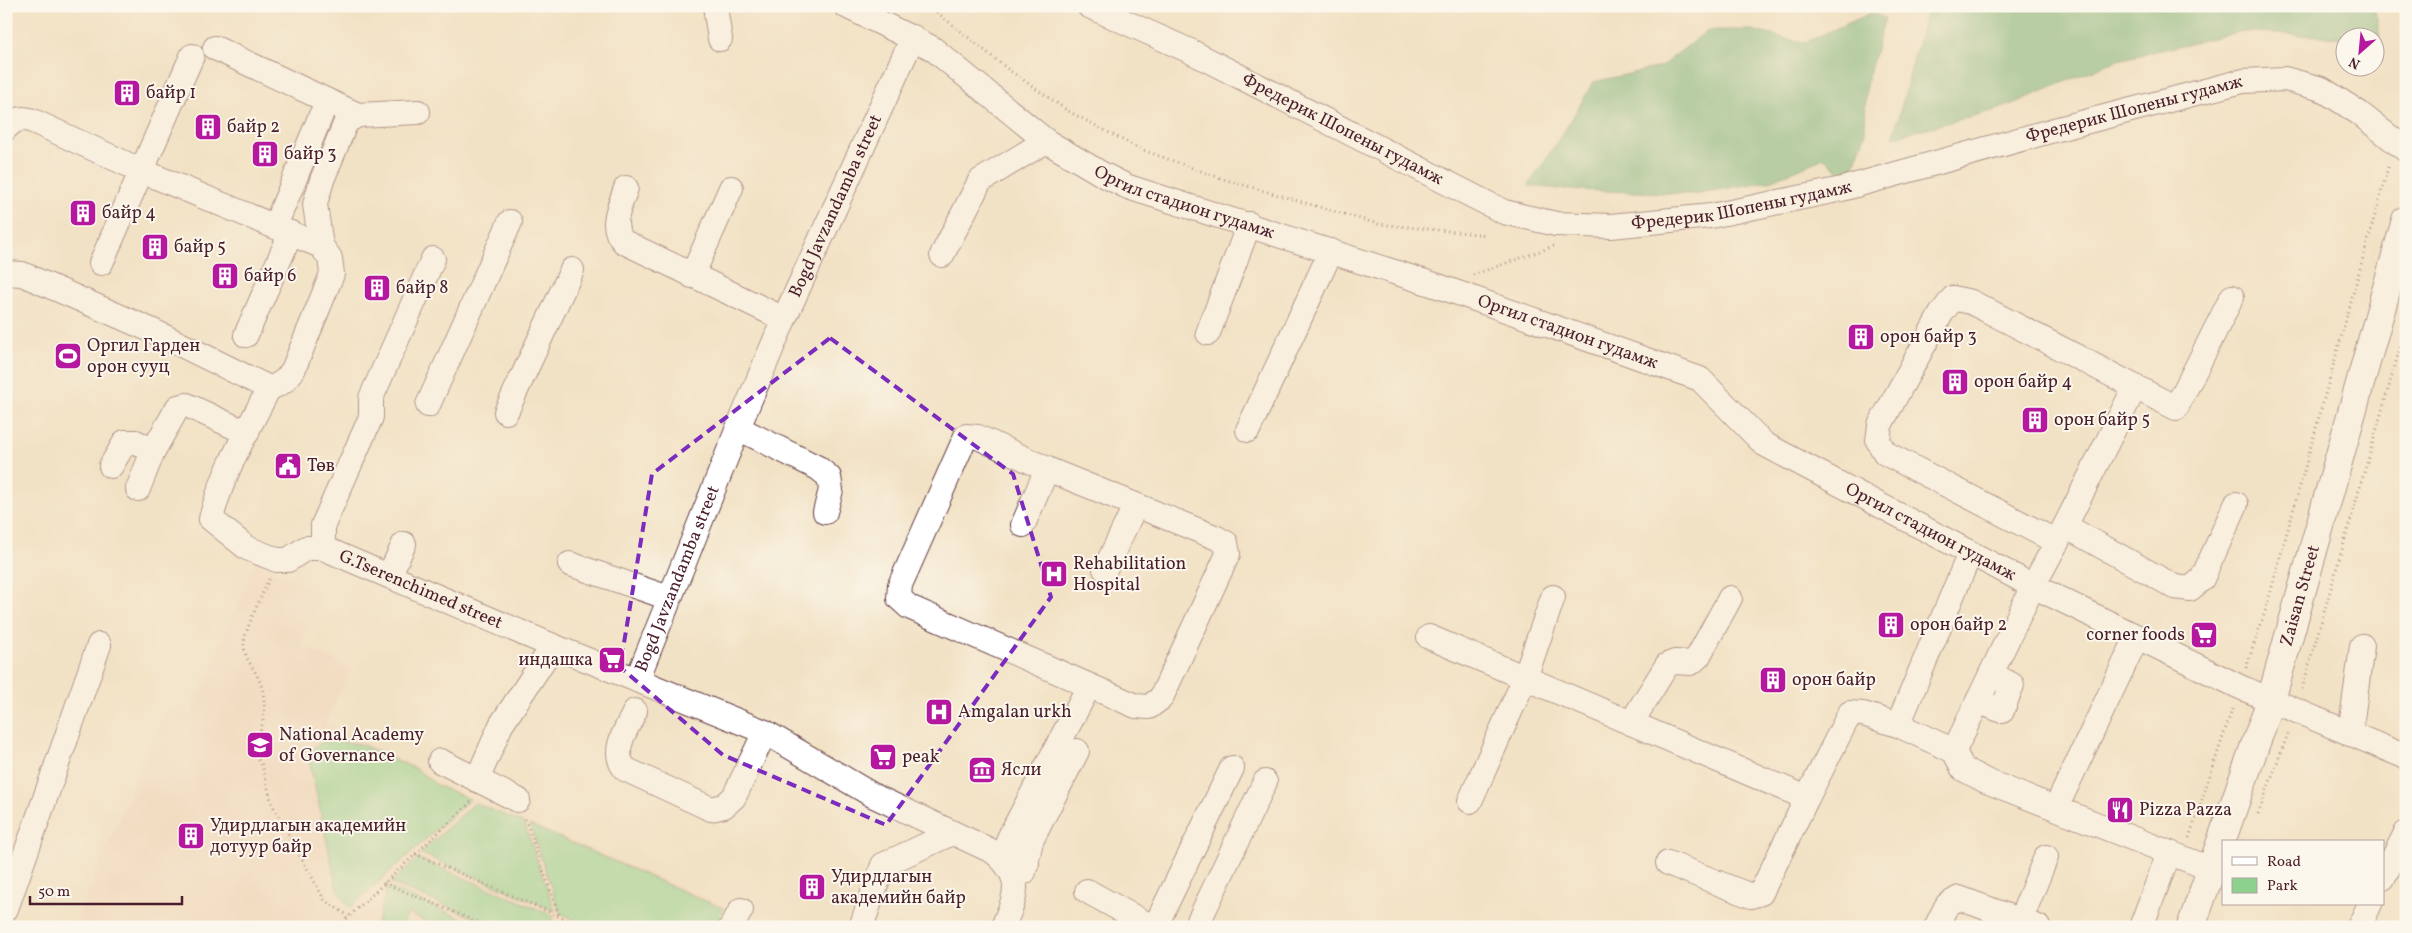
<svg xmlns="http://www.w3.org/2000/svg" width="2412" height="933" font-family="Vollkorn,serif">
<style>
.built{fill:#f1d5bd}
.green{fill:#8cd28d;stroke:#6b785c}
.forest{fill:#71b478;stroke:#5e6a52}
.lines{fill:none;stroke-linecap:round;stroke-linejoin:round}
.minor-casing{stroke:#633c42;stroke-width:26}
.major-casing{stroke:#633c42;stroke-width:30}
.path{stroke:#633c42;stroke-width:3;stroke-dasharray:1 4;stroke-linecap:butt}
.minor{stroke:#fff;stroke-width:24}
.major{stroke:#fff;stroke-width:28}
.marked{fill:none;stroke:#7b2cbf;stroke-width:4;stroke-dasharray:10 6;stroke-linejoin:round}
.labels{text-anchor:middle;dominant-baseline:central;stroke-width:4;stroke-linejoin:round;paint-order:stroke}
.poi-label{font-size:18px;fill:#4a1f2b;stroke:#fbf7ec;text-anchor:start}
.street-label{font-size:18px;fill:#4a1f2b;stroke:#fbf7ec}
</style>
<rect width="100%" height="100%" fill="#fbf7ec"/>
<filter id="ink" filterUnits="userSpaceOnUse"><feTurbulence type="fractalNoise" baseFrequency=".02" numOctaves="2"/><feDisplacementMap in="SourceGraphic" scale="10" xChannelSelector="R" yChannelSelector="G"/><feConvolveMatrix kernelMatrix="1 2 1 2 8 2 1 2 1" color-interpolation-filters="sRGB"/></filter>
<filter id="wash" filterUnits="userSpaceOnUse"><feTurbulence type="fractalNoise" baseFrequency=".0096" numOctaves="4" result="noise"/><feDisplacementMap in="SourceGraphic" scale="20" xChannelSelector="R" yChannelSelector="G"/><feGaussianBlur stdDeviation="1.12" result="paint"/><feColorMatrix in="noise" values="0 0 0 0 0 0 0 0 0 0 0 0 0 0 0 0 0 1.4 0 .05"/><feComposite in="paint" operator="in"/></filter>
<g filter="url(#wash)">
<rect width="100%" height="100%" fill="#f2e2c5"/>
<path class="built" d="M255 562 323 593 301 645 351 667 325 724 415 766 441 785 727 907 716 927H73L166 706 192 716Z"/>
<g class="green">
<path d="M337 741 360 744 414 768 438 786 470 799 352 906H348L337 888 309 759 311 749 321 743Z"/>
<path d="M475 803 524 823 555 911 420 853Z"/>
<path d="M530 825 724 909 715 927H590L560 913Z"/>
<path d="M417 858 554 916 549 927H496L391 883Z"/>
<path d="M387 887 483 927H439L408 913 402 927H376Z"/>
</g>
<g class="forest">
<path d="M1928 6H2374L2381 41 2375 40 2374 38H2344L2243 31 2118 60 2000 109 1893 137Z"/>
<path d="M1871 13 1885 18 1866 85 1865 135 1852 171 1842 174 1824 158 1770 181 1693 194 1570 190 1528 186 1570 122 1593 82 1660 67 1708 30H1752L1803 43Z"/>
</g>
</g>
<g filter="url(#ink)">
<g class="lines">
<g class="minor-casing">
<g id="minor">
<path d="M717 6 716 13 720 39"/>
<path id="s1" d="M846 6 932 48 1046 141 1102 174 1128 187 1441 287 1700 379 1764 444 2033 586 2240 687 2406 757"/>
<path id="s2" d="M1089 6 1190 51 1504 212 1556 224 1611 226 1711 216 1842 189 2054 130 2243 81 2285 79 2322 89 2359 113 2406 150"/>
<path d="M215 48 358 115"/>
<path d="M6 128C14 119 22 117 33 121L142 171 321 246 330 258 332 274 293 370C286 380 281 385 269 388L153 331 22 274 6 273"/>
<path d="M626 188C620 207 608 226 624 242L784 319"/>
<path d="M275 226 321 115"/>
<path d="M321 246 315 204 322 180 346 122 358 115 418 112"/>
<path d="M942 255 980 181 1046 141"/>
<path d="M101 263 192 56"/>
<path d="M692 276 731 188"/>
<path d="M1208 333 1249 224"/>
<path d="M246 335 291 233"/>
<path d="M2135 387 2057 542 1885 453 1878 441 1880 425 1941 314 1953 298 1971 302 2176 408 2232 297"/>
<path id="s3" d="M269 388C248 430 222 473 211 519L247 548 277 560H288L306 548H323L553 646 765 732 874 796 994 852C1024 878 1017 893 1003 927"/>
<path d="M428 405 510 222"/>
<path d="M506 412 572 270"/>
<path d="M738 428 818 468 829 477 831 490 825 512"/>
<path d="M1248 430 1331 251"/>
<path d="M966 436 978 437 1047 469 1217 538 1226 543 1228 554 1161 698 1149 707 1136 706 909 607 899 598 900 585Z"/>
<path d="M111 466 125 442H136L153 451"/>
<path d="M138 489 153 451 178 407 187 405 247 433"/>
<path d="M1023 525 1047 469"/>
<path d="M2065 526 2175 587 2190 589 2202 579 2236 504"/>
<path d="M323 548V525L371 417V398L433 259"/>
<path d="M570 564 669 598"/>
<path d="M1105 569 1135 506"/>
<path d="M389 576 404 544"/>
<path d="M1429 637 1807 798 1850 713 1863 714 1898 725 1954 751 1963 769 1986 781 2211 869"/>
<path id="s4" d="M637 680 738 428 784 319 913 37"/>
<path d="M1978 701 2002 711 2012 685 1991 674"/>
<path d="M635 711C627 729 610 750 625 769L711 809 724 806 734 797 765 732"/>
<path d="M1631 723 1667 665 1675 662 1691 663 1698 657 1730 598"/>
<path d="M1898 725 1970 553"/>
<path d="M2350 734 2362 646"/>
<path d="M1954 751 2033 586 2057 542"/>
<path d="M440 761 518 800"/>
<path d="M477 780 501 725 553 646"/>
<path d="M1470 801 1525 678 1553 597"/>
<path d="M2056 808 2137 637"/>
<path d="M1027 863 1009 838 1089 686"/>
<path d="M1668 863 1751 896 1761 893 1807 798"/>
<path d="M1024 872 1031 841 1077 751"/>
<path d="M2383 878 2406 833"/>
<path d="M1087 891 1152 927"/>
<path d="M6 909 99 645"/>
<path d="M2021 919 2046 857"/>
<path d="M731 927 741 910"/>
<path d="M861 927 883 865 952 833"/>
<path d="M1155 927 1232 768"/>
<path d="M1196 927 1265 782"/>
<path d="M1936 927 1947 905 1959 898 2038 927"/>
<path d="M2141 927 2169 853"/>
<path d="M2359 927 2370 904"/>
</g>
</g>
<g class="major-casing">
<g id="major">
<path id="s5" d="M2191 927 2271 700 2406 220"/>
</g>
</g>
<g class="path">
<path d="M929 6 1009 70 1068 111 1140 149 1223 179 1378 224 1487 235"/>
<path d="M1473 275 1554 246"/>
<path d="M269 579C263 593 244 631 244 644 244 659 254 667 259 680 269 701 264 732 251 750L262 765 272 804 325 901 349 916"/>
<path d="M2246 668 2265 612 2389 164"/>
<path d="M2302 689 2406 327"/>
<path d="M2258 814 2289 731"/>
<path d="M525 819 559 915"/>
<path d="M2189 838 2233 707"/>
<path d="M415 854 584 927"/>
<path d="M384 883 490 927"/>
<path d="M342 927V923L472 801"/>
<path d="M552 927 554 922 565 927"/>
<path d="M569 927 572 921"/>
</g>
<use href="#minor" class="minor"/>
<use href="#major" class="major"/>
</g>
</g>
<path d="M0 0H2412V933H0ZM830 338 1013 474 1051 597 886 825 723 755 620 667 652 474Z" fill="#f2e2c5" fill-opacity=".55" fill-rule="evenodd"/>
<path class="marked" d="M830 338 1013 474 1051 597 886 825 723 755 620 667 652 474Z"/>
<defs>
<g id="building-square" transform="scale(1.4375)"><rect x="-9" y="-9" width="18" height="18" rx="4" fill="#b5179e" stroke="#fbf7ec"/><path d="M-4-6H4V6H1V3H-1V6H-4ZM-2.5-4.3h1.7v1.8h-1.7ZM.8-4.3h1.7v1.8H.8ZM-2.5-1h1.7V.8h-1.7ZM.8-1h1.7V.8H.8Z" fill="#fff"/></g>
<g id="stadium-square" transform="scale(1.4375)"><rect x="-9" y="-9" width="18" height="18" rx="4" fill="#b5179e" stroke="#fbf7ec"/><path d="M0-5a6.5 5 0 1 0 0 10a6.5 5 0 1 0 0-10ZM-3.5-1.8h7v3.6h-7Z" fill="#fff"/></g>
<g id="civic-square" transform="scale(1.4375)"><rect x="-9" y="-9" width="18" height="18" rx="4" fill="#b5179e" stroke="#fbf7ec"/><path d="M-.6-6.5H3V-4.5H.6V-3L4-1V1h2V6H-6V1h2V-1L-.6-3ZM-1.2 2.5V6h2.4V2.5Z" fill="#fff"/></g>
<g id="hospital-square" transform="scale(1.4375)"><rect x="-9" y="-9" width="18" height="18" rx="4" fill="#b5179e" stroke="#fbf7ec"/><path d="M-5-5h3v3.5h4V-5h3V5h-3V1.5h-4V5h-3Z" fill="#fff"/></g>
<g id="supermarket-square" transform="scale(1.4375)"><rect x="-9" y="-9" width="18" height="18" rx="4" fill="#b5179e" stroke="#fbf7ec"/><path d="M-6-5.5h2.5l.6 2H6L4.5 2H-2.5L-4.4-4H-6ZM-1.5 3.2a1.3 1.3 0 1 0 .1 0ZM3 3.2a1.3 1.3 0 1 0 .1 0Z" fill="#fff"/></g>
<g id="university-square" transform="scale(1.4375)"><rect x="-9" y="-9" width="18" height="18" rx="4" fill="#b5179e" stroke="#fbf7ec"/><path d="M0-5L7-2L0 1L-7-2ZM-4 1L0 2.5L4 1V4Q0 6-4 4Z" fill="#fff"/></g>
<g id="museum-square" transform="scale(1.4375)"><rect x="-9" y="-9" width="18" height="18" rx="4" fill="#b5179e" stroke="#fbf7ec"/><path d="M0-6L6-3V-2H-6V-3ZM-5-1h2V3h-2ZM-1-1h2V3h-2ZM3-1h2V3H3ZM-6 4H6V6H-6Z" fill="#fff"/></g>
<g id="restaurant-square" transform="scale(1.4375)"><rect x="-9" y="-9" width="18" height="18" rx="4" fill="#b5179e" stroke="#fbf7ec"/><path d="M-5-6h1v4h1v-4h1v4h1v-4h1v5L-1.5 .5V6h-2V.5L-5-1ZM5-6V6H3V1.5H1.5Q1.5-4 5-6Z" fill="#fff"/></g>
</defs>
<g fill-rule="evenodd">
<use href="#building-square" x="127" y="93"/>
<use href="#building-square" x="208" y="127"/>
<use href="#building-square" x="265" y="154"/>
<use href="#building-square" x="83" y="213"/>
<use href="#building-square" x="155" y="247"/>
<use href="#building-square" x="225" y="276"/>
<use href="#building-square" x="377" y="288"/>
<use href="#building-square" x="1861" y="337"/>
<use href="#stadium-square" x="68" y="356"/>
<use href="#building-square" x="1955" y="382"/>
<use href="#building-square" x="2035" y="420"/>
<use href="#civic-square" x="288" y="466"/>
<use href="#hospital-square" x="1054" y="574"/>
<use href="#building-square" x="1891" y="625"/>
<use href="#supermarket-square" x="2204" y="635"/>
<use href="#supermarket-square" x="612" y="660"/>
<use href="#building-square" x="1773" y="680"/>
<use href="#hospital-square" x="939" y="712"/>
<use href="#university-square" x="260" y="745"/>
<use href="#supermarket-square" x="883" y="757"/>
<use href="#museum-square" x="982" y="770"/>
<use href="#restaurant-square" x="2120" y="810"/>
<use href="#building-square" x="191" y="836"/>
<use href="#building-square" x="812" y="887"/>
</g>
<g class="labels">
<g class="poi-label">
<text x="146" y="93">байр 1</text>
<text x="227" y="127">байр 2</text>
<text x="284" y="154">байр 3</text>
<text x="102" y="213">байр 4</text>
<text x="174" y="247">байр 5</text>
<text x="244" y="276">байр 6</text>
<text x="396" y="288">байр 8</text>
<text x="1880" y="337">орон байр 3</text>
<text x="87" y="346">Оргил Гарден<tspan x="87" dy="21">орон сууц</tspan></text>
<text x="1974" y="382">орон байр 4</text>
<text x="2054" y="420">орон байр 5</text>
<text x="307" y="466">Төв</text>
<text x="1073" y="564">Rehabilitation<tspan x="1073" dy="21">Hospital</tspan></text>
<text x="1910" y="625">орон байр 2</text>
<text x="2185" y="635" text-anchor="end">corner foods</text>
<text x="593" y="660" text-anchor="end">индашка</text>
<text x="1792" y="680">орон байр</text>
<text x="958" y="712">Amgalan urkh</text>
<text x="279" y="735">National Academy<tspan x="279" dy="21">of Governance</tspan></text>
<text x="902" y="757">peak</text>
<text x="1001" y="770">Ясли</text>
<text x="2139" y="810">Pizza Pazza</text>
<text x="210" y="826">Удирдлагын академийн<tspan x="210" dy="21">дотуур байр</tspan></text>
<text x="831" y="877">Удирдлагын<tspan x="831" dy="21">академийн байр</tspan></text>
</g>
<g class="street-label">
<text stroke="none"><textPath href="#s2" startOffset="1109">Фредерик Шопены гудамж</textPath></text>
<text stroke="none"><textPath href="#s2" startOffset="282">Фредерик Шопены гудамж</textPath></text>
<text stroke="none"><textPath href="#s1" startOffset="395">Оргил стадион гудамж</textPath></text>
<text stroke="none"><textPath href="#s2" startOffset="704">Фредерик Шопены гудамж</textPath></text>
<text stroke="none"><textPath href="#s4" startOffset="514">Bogd Javzandamba street</textPath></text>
<text stroke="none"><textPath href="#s1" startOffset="800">Оргил стадион гудамж</textPath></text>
<text stroke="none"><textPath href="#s1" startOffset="1220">Оргил стадион гудамж</textPath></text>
<text stroke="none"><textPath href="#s4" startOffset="109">Bogd Javzandamba street</textPath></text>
<text stroke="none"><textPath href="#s3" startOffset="378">G.Tserenchimed street</textPath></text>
<text stroke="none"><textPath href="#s5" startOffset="349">Zaisan Street</textPath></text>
</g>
</g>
<rect width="2412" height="933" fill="none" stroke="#fbf7ec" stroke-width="25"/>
<rect x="2222" y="840" width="162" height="65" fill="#fbf7ec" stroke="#b4a19f"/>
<rect x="2232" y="857" width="25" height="8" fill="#ffffff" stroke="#b4a19f"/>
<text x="2267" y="866" font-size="15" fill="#4a1f2b">Road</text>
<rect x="2232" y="878" width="25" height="15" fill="#8cd28d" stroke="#b4a19f"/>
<text x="2267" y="890" font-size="15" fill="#4a1f2b">Park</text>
<g transform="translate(2360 52) rotate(207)"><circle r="24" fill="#fbf7ec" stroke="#b4a19f"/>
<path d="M0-4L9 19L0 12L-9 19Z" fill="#b5179e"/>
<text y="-8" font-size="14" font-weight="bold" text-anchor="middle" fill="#4a1f2b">N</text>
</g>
<path d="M30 896v8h152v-8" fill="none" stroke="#4a1f2b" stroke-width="2.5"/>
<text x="38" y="896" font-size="15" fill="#4a1f2b" stroke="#fbf7ec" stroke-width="4" paint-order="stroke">50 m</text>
</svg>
